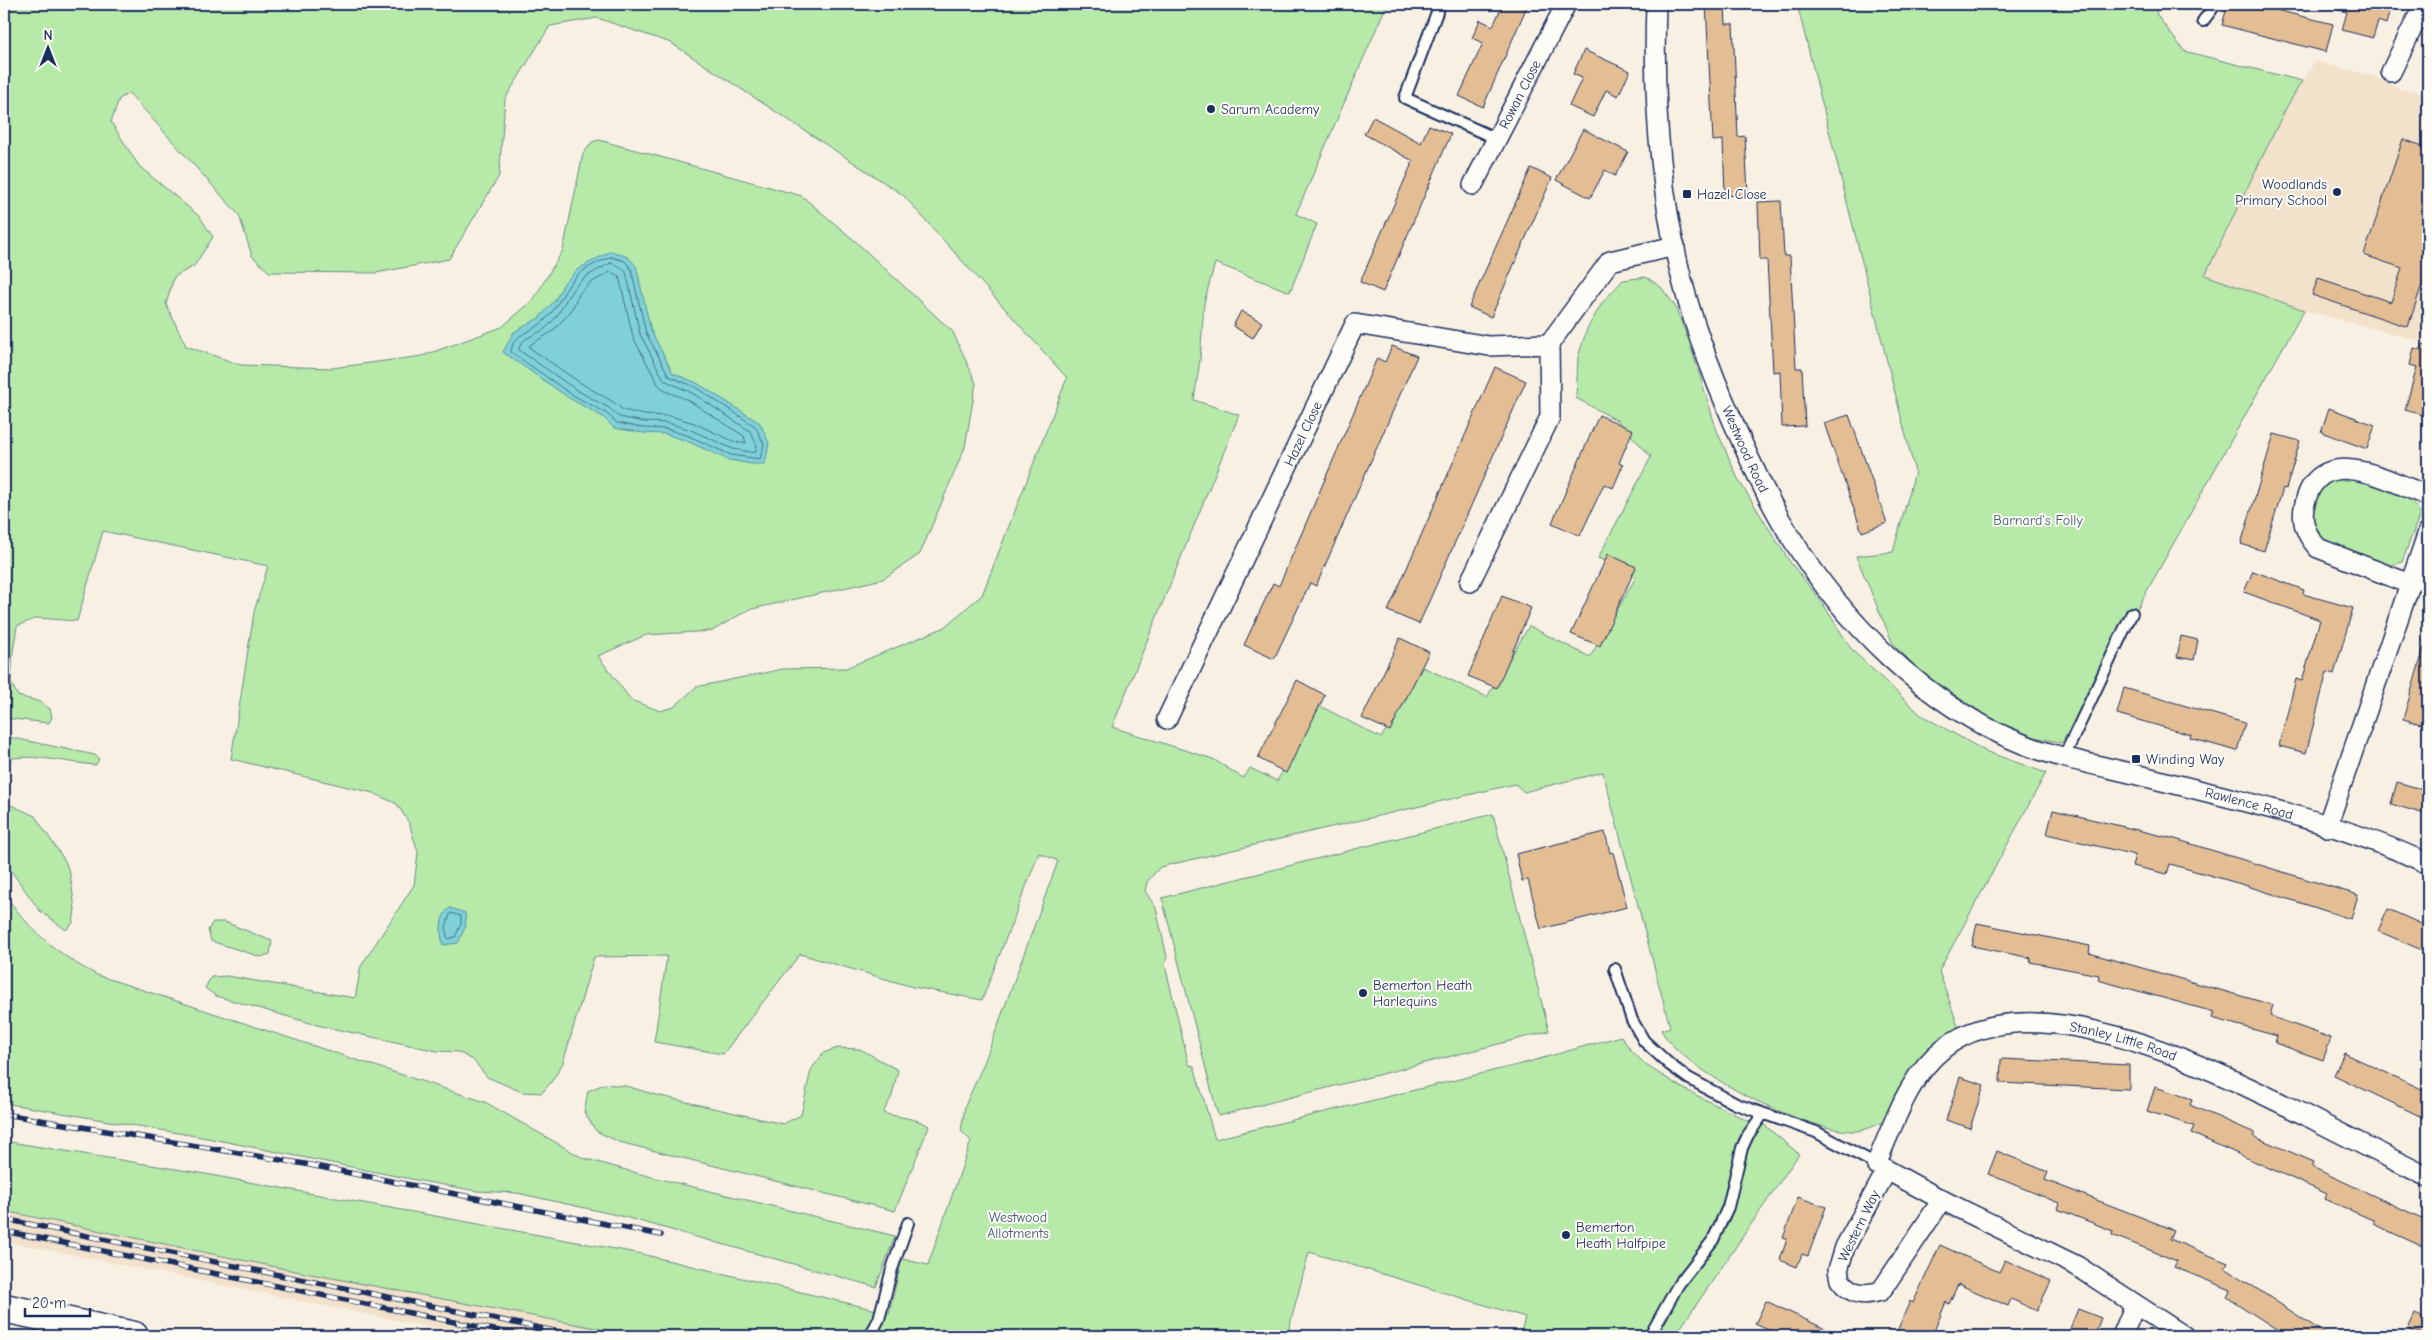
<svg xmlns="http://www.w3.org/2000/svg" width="2432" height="1340" font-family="'Comic Neue',sans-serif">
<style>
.built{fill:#f2e1cb}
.green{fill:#b7e9a9;stroke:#698c84;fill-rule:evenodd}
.water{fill:#80d1d7;stroke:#5890a7}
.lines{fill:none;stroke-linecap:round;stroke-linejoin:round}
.shore{stroke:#43708e;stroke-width:1}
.building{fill:#e3be94;stroke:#1b2f5e}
.service-casing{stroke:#1b2f5e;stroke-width:14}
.minor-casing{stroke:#1b2f5e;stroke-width:22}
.trunk-casing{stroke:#1b2f5e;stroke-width:31}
.service{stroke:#fdfcf7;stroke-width:10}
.minor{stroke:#fdfcf7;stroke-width:19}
.trunk{stroke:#fdfcf7;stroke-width:28}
.rail-casing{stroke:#1b2f5e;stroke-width:5.5}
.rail{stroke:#fdfcf7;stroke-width:4;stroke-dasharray:11;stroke-linecap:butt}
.poi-dot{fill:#1b2f5e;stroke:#fdfcf7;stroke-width:2}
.labels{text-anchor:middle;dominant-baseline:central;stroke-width:4;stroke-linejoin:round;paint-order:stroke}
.street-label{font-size:14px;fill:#1b2f5e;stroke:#fdfcf7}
.poi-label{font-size:14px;fill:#1b2f5e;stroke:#fdfcf7;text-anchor:start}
.park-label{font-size:14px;fill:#425e71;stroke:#fdfcf7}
</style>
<rect width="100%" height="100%" fill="#f8f0e3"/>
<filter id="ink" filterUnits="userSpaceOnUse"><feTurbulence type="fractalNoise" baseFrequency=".02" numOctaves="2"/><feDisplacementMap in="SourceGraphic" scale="10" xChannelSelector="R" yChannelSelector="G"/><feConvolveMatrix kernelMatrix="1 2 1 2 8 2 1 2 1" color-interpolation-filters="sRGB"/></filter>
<g filter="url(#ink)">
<g class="built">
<path d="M2315 61 2373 76 2400 89 2428 93V343L2304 310 2205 275 2286 108Z"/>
<path d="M4 1211 300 1272 638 1336H474L4 1241Z"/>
</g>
<g class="green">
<path d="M4 4H1387L1296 214 1317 224 1290 292 1215 263 1204 303 1200 360 1194 400 1239 415 1112 727 1213 759 1243 778 1250 768 1277 781 1320 706 1381 738 1423 667 1487 697 1529 626 1590 657 1636 577 1598 558 1651 457 1618 421 1576 398 1578 357 1587 329 1602 303 1623 280 1646 277 1661 287 1675 306 1689 341 1717 431 1739 481 1790 562 1821 601 1852 650 1921 715 1985 751 2046 773 1939 971 1960 1032 1886 1120C1877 1125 1865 1131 1854 1131 1807 1132 1683 1072 1661 1030L1670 1027 1603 772 1524 792 1515 784 1160 867 1147 882 1145 891 1156 908 1167 957 1165 965 1189 1065 1194 1066 1215 1139 1525 1063 1621 1036 1630 1049 1647 1066 1686 1090 1746 1120 1763 1124 1799 1154 1675 1336H1520L1525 1317 1309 1252 1287 1336H638L300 1272 4 1211V1141L194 1172 637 1253 889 1313 902 1259 928 1265 971 1141 961 1131 965 1106 984 1063 1058 861 1039 853 982 1000 913 987 800 954 723 1054 654 1042 667 956 594 957 563 1063 552 1081 542 1093 522 1092 487 1077 473 1060 458 1052 437 1051 317 1025 216 996 205 988 211 977 227 976 355 998 361 966 414 885 418 852 409 823 397 804 373 793 231 759 254 612 268 566 103 531 77 621 37 618 17 626 13 651 11 683 18 696 41 702 50 709 52 717 49 723 4 718ZM597 18 671 43 903 195 1067 378 982 595 943 628 846 668 783 669 696 687 674 707 660 711 631 700 598 656 646 635 712 631 748 610 883 579 920 554 965 447 976 383 953 332 854 240 802 196 599 140 592 142 583 154 563 250 533 300 502 327 422 356 332 368 241 365 186 346 166 304 174 277 194 266 213 237 200 217 139 166 111 122 119 99 129 93 239 215 252 256 269 272 376 273 449 259 499 176 505 99 550 26Z"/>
<path d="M1797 4H2155L2157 15 2184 51 2302 81 2286 108 2205 275 2304 310 2062 743 2035 737 1994 721 1923 674 1893 644 1856 556 1893 552 1915 472Z"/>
<path d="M2349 476C2371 484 2413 491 2420 514L2402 562 2393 565 2385 564C2367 557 2344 552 2327 541 2304 527 2311 490 2334 480 2338 478 2345 477 2349 476Z"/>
<path d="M4 736 95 755 99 759 96 765C74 764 22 751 5 761L4 768Z"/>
<path d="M4 802 35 816 65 861 70 874 75 909 73 923 66 930 40 911 4 861Z"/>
<path d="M1493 814 1549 1031 1218 1116 1162 898Z"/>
<path d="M4 893C29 930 57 954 97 975L485 1102 583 1158 644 1175 895 1236 876 1287 621 1216 517 1193 477 1191 416 1180 207 1138 4 1103Z"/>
<path d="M213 922H225L272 941 270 954 261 957 211 941 208 930Z"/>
<path d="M838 1048 860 1049 898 1070 892 1096 883 1113C899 1118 915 1117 929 1126L895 1211 619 1142 596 1131 584 1112 588 1091 604 1084 626 1086 656 1095 783 1124 801 1115 811 1070 823 1053Z"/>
</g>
<g class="water">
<path d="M611 251 628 257 636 266 651 331 673 373 697 383 760 423 769 443 765 464H752L729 460 687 441 665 434 643 433 614 428 603 417 569 398 503 352 514 332 539 318 555 300 564 283 578 269Z"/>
<path d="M450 908 465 913 466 925 458 943 443 945C440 932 439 916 450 908Z"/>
</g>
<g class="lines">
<g class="shore">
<path d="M611 257 625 261 631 269 646 333 669 376 695 387 755 426 764 444 760 459 731 455 689 436 666 429 643 428 617 423 606 413 571 394 511 352C512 334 532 332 543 322 559 308 564 286 580 273 589 266 601 261 611 257Z"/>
<path d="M611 263 621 267 626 272 640 334 664 380 692 393 750 431 757 445 755 453 733 449 691 430 668 423 644 422 619 417 609 408 575 389 519 350C520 337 538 335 547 327 559 316 564 302 573 289 582 277 598 270 611 263Z"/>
<path d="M611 272 619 276 633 337 658 384 665 391 688 400 744 436 746 443 735 442 694 423 670 416 645 415 623 410 613 402 579 382 530 348V345L553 331 571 311 579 294 589 284Z"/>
<path d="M451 913 461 916V924L455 937 449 939 447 937 446 927Z"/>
</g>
</g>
<g class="building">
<path d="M1503 4H1528L1483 107 1459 96 1483 43 1472 38 1480 20 1493 26Z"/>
<path d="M1706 4H1725L1726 24H1733L1738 137 1745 136 1748 194 1725 196 1723 140 1713 141Z"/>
<path d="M2228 4H2252L2333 24 2326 52 2222 25Z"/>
<path d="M2336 4H2392L2386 24 2378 21 2373 38 2342 30 2347 12 2335 9Z"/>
<path d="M1584 50 1630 71 1618 96 1606 90 1593 117 1569 106 1582 78 1573 74Z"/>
<path d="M1373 117 1421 143 1429 125 1451 134 1383 292 1360 282 1413 161 1364 134Z"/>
<path d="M1583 129 1628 152 1615 176 1605 170 1590 198 1556 180Z"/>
<path d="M2403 139 2428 148V266L2408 327 2312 295 2318 278 2391 302 2402 268 2364 255Z"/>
<path d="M1531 168 1552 178 1491 317 1469 307Z"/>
<path d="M1781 201 1784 256H1790L1796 368H1802L1805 426 1782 427 1780 371 1773 372 1767 260H1760L1758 202Z"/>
<path d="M1241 311 1262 322 1253 338 1233 326Z"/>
<path d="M2423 344 2428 345V416L2405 410 2417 367 2410 365 2414 348 2421 350Z"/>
<path d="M1392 346 1417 356 1316 586 1310 583 1274 659 1244 645 1273 583 1279 586 1377 358 1385 362Z"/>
<path d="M1495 367 1526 381 1419 624 1388 611Z"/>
<path d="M2329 408 2375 425 2367 449 2321 432Z"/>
<path d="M1599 415 1633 430 1619 463 1623 465 1613 488 1604 484 1580 536 1552 523Z"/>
<path d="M1849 415 1887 523 1862 532 1824 423Z"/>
<path d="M2274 434 2300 441 2286 489 2283 488 2264 551 2241 544Z"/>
<path d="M1608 554 1636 567 1600 646 1571 634Z"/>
<path d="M2253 571 2304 590 2303 594 2353 608 2334 674 2327 672 2306 753 2279 746 2296 679 2302 681 2320 620 2244 592Z"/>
<path d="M1502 596 1531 608 1497 688 1468 676Z"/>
<path d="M2181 636 2198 640 2194 660 2177 657Z"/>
<path d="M1400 638 1429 652 1390 731 1362 718Z"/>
<path d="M2424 648H2428V726L2403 719Z"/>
<path d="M1297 680 1325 695 1286 773 1258 758Z"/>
<path d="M2124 688 2245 723 2237 751 2190 738 2191 735 2117 714Z"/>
<path d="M2397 782 2428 791V815L2391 804Z"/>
<path d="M2053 810 2175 839 2358 895 2351 919 2241 884 2170 864 2167 874 2132 866 2135 855 2047 834Z"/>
<path d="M1605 832 1610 853 1613 852 1627 907 1541 929 1528 880 1522 881 1516 854Z"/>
<path d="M2388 909 2428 927V941L2424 951 2378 931Z"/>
<path d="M1977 923 2090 946 2089 953 2273 1005 2270 1016 2331 1038 2323 1060 2275 1043 2277 1036 2212 1018 2214 1012 2098 980 2099 975 2030 962 2031 958 1972 946Z"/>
<path d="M2344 1053 2428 1092V1120L2334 1075Z"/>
<path d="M2001 1059 2129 1065V1089L2000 1083Z"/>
<path d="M1960 1077 1984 1085 1970 1128 1946 1120Z"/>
<path d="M2155 1087 2192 1099 2190 1105 2255 1133 2253 1136 2314 1162 2312 1167 2428 1221V1249L2373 1224 2375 1221 2325 1199 2327 1194 2191 1133 2194 1126 2147 1111Z"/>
<path d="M1997 1151 2048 1172 2045 1180 2174 1230 2170 1239 2228 1263 2225 1268 2329 1336H2287L2227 1297 2231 1290 2174 1267 2177 1261 2112 1235 2113 1231 2057 1209 2059 1203 1988 1174Z"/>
<path d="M1798 1197 1826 1207 1808 1256 1802 1254 1797 1267 1780 1260 1787 1239 1783 1238Z"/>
<path d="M1940 1245 1999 1272 2005 1260 2051 1281 2037 1311 2011 1299 2008 1306 1958 1284 1949 1304 1946 1302 1932 1336H1895L1910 1301 1913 1303Z"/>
<path d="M1766 1301 1840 1336H1782L1755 1324Z"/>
<path d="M2078 1309 2101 1318 2094 1336H2067Z"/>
<path d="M2415 1314 2428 1320V1336L2408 1329Z"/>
</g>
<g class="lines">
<g class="service-casing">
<g id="service">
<path d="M1440 4 1405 98 1497 139"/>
<path d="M2203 21 2216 4"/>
<path d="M2064 757 2132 613"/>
<path d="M1615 969 1632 1020 1644 1041 1670 1065 1688 1078 1736 1104 1816 1132 1876 1164"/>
<path d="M870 1336 879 1319 892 1269 908 1223"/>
<path d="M1650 1336 1678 1285 1713 1240 1728 1207 1742 1148 1748 1135 1763 1114"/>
</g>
</g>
<g class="minor-casing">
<g id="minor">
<path id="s1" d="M1656 4C1653 94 1659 188 1681 276 1693 325 1711 371 1731 417 1748 457 1766 497 1789 534 1843 622 1925 705 2023 744 2061 759 2102 766 2142 776 2235 799 2342 823 2428 864"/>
<path d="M2391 72 2424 4"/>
<path id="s2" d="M1473 185 1566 4"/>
<path d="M1470 582 1550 417 1549 344 1610 261 1675 246"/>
<path d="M2410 584 2318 548C2306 535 2300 521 2305 503 2320 440 2391 482 2428 496"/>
<path id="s3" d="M1167 719 1355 324 1489 346 1549 344"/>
<path d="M2327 827 2428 532"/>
<path d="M1887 1170 1845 1247 1838 1270 1840 1280C1851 1295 1864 1296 1881 1291L1942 1200"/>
<path d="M2122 1336 2135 1305"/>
<path id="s4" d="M2184 1336 2077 1266 1942 1200 1876 1164C1894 1124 1908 1076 1944 1048 2035 977 2220 1073 2307 1116 2347 1137 2388 1157 2428 1177"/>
</g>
</g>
<g class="trunk-casing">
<path id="trunk" d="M4 1308 134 1336"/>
</g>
<use href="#service" class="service"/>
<use href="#minor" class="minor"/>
<use href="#trunk" class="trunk"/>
<g class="rail-casing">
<g id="rail">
<path d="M4 1114 305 1164 661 1235"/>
<path d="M4 1219 579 1336"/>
<path d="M4 1231 524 1336"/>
</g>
</g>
<use href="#rail" class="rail"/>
</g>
</g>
<g class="poi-dot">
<circle cx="1211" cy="109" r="5"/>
<circle cx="2337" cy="192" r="5"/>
<rect x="1682" y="189" width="10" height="10" rx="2.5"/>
<rect x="2131" y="754" width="10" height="10" rx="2.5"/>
<circle cx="1363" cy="993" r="5"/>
<circle cx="1566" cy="1235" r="5"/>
</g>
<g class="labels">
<g class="street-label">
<text stroke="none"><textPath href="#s2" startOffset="102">Rowan Close</textPath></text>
<text stroke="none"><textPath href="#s3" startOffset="316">Hazel Close</textPath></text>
<text stroke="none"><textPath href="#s1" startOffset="459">Westwood Road</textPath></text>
<text stroke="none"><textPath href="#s1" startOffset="1108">Rawlence Road</textPath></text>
<text stroke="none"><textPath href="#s4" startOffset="676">Stanley Little Road</textPath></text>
<text transform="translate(1859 1226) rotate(-64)">Western Way</text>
</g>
<g class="poi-label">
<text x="1221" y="109">Sarum Academy</text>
<text x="2327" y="184" text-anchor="end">Woodlands<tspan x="2327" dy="16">Primary School</tspan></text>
<text x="1697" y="194">Hazel Close</text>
<text x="2146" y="759">Winding Way</text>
<text x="1373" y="985">Bemerton Heath<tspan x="1373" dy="16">Harlequins</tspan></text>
<text x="1576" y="1227">Bemerton<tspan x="1576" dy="16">Heath Halfpipe</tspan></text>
</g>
<g class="park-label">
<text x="2038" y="520">Barnard's Folly</text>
<text x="1018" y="1217">Westwood<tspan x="1018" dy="16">Allotments</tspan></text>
</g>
</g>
<rect width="2432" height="1340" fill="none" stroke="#fdfcf7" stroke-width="20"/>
<rect x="10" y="10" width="2412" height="1320" fill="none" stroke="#1b2f5e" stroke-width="2" filter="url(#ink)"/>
<g transform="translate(48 48)" stroke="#fdfcf7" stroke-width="4" paint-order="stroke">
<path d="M0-4L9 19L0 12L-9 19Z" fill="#1b2f5e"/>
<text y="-8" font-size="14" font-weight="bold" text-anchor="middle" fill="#1b2f5e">N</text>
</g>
<path d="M25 1308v8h65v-8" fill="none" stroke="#1b2f5e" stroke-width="2.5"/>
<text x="32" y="1308" font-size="15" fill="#1b2f5e" stroke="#fdfcf7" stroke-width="4" paint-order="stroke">20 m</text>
</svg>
